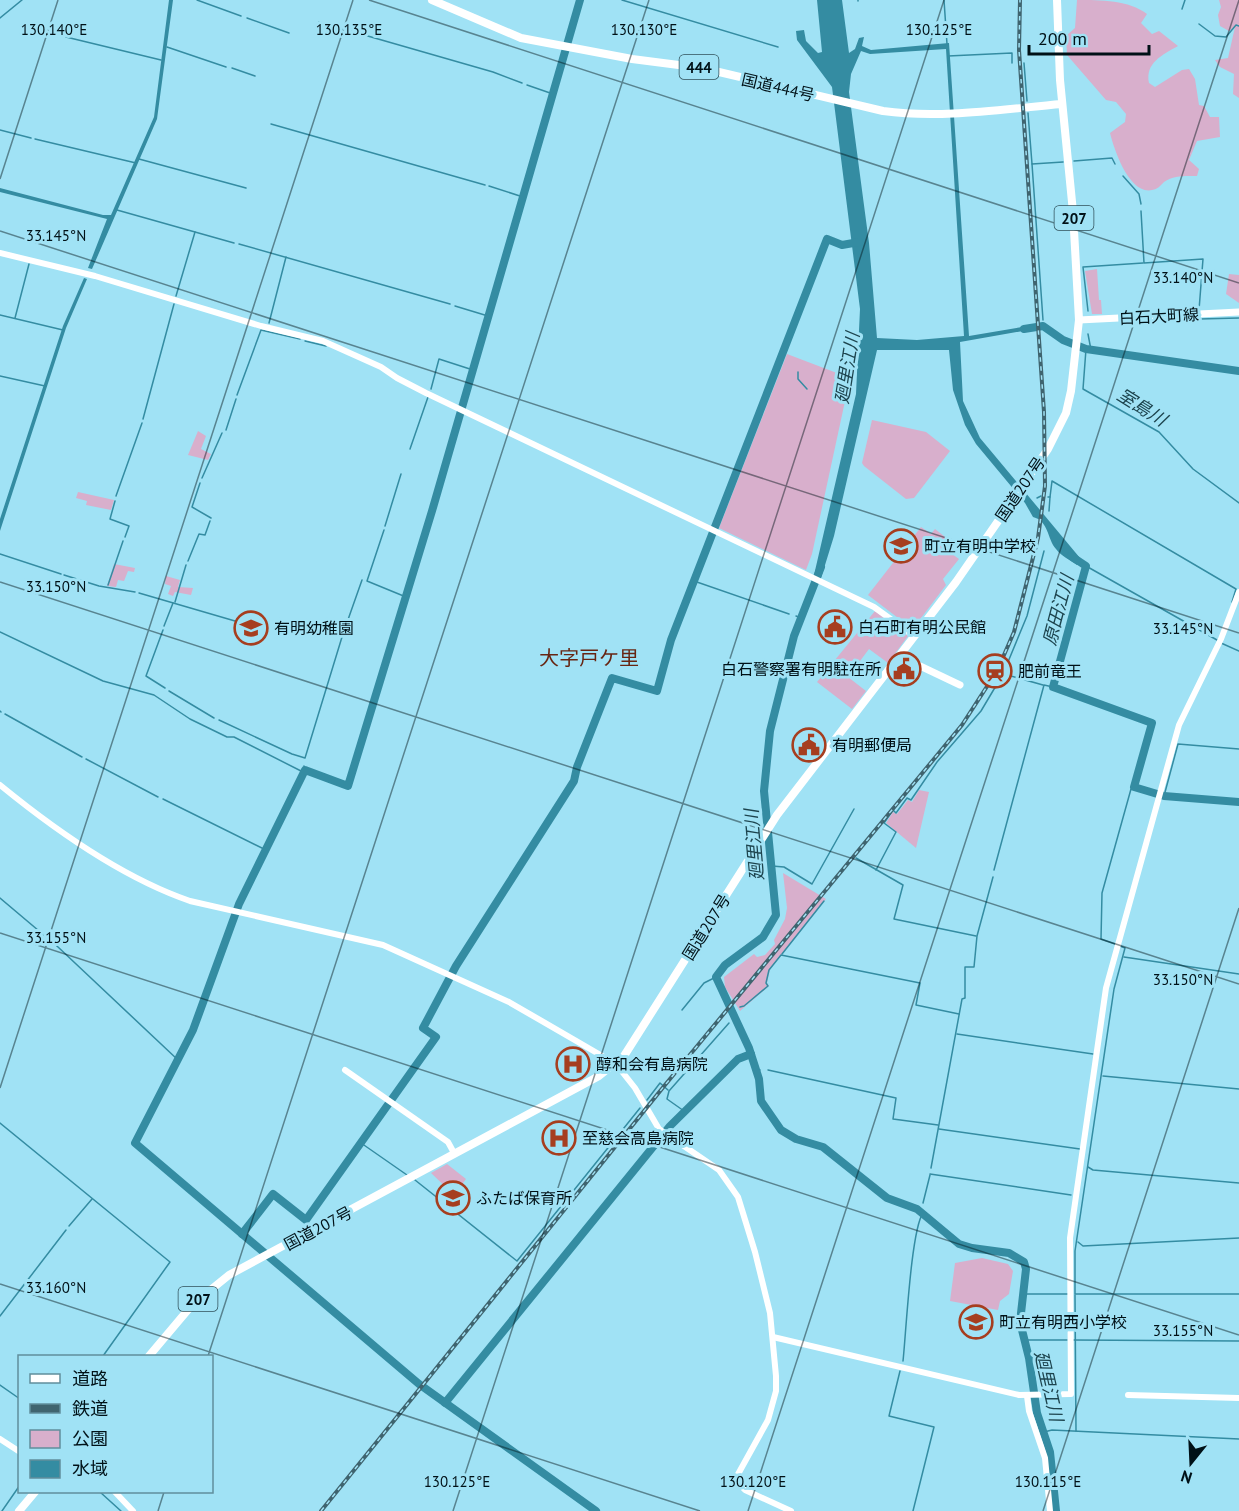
<svg xmlns="http://www.w3.org/2000/svg" width="1239" height="1511" font-family="'PT Sans','Noto Sans JP',sans-serif">
<style>
.green{fill:#d8afcc}
.water{fill:#348ca2;fill-rule:evenodd}
.lines{fill:none;stroke-linecap:round;stroke-linejoin:round}
.stream{stroke:#348ca2;stroke-width:1.5}
.river{stroke:#348ca2;stroke-width:8}
.tertiary{stroke:#fff;stroke-width:6}
.secondary{stroke:#fff;stroke-width:7}
.trunk{stroke:#fff;stroke-width:8}
.rail-casing{stroke:#3f646f;stroke-width:4}
.rail{stroke:#a0e2f5;stroke-width:1.5;stroke-dasharray:4.5;stroke-linecap:butt}
.ticks{fill:none;stroke:#001117;stroke-width:1.5;stroke-opacity:0.45}
.labels{text-anchor:middle;dominant-baseline:central;stroke-width:6;stroke-linejoin:round;paint-order:stroke}
.shield{fill:#a0e2f5;stroke:#30505a;stroke-width:1.5}
.shield-label{font-size:15px;font-weight:bold;fill:#001117}
.street-label{font-size:16px;fill:#001117;stroke:#a0e2f5}
.poi-label{font-size:16px;fill:#001117;stroke:#a0e2f5;text-anchor:start}
.water-label{font-size:18px;font-style:italic;fill:#1d444e;stroke:#a0e2f5}
.quarter-label{font-size:20px;fill:#672512;stroke:#a0e2f5}
.ticks-label{font-size:15px;text-anchor:middle;fill:#001117;stroke:#a0e2f5;stroke-width:6;stroke-linejoin:round;paint-order:stroke}
</style>
<rect width="100%" height="100%" fill="#a0e2f5"/>
<g class="green">
<path d="M1077 0C1101 0 1129 0 1147 14L1141 23 1152 34 1159 31 1178 46C1162 55 1145 63 1149 83L1155 87 1182 70 1189 69 1195 79 1199 105 1204 106 1210 117H1219L1220 137 1197 141 1189 160 1199 169 1197 176C1185 176 1174 175 1164 182 1160 186 1158 189 1152 190 1129 195 1114 149 1110 133L1125 122 1126 114 1116 102 1106 100 1067 55 1066 36 1075 28Z"/>
<path d="M1219 0H1239V98L1233 94 1234 74 1220 67 1215 60 1228 58 1235 27 1229 31 1220 26 1218 15 1221 7Z"/>
<path d="M1097 269 1099 300H1101L1102 314H1092L1085 271Z"/>
<path d="M1229 274 1239 275V303L1226 294Z"/>
<path d="M787 354 850 378 812 554 806 570 719 528Z"/>
<path d="M872 420 926 432 950 451 914 498 906 499 864 466 862 463Z"/>
<path d="M198 431 206 436 201 449 211 454 208 460 188 455Z"/>
<path d="M78 492 114 500 111 510 86 505 87 501 76 498Z"/>
<path d="M921 527 931 534 935 529 954 544 948 551 959 559 943 579 946 585 915 626 906 624 868 595Z"/>
<path d="M114 564 135 568 134 572 128 571 124 581 118 580 116 587 107 586Z"/>
<path d="M166 576 180 580 178 587 193 588 191 595 175 592 173 596 168 594 171 586 165 584Z"/>
<path d="M875 611 908 636 888 663 869 649 848 677 866 691 852 709 817 682Z"/>
<path d="M919 790 929 792 916 848 886 823 893 812 897 814 908 800 912 802Z"/>
<path d="M783 873 826 899 770 969 767 983 769 986 740 1011 725 987 724 977 754 954 757 957 765 955 775 944 774 940 785 919 787 908Z"/>
<path d="M447 1164 466 1179 457 1191 454 1188 451 1192 431 1173Z"/>
<path d="M982 1258 1008 1264 1013 1271 1009 1294 1000 1301 998 1310 950 1301 955 1263Z"/>
</g>
<g class="water">
<path d="M169 0H173L157 119 92 269 88 268 107 219 0 192V188L103 215H111L154 117Z"/>
<path d="M817 0H842L849 53 855 49 859 38 864 37 862 46 871 50 949 43 969 336 1034 325V329L960 342 963 401 980 438 1080 558 1077 565C1070 560 1061 556 1056 549 1047 539 1049 521 1033 517L1025 503 976 444 965 425 953 390 949 350H877L834 536 821 578 814 575 856 394 860 309 832 87 797 40 796 31 804 30 806 41 818 53 822 52ZM946 49 964 336 917 340 877 338 869 243 849 92 851 74 861 51 870 54Z"/>
<path d="M84 278 87 279 66 328 0 531V519L63 326Z"/>
</g>
<g class="lines">
<g class="stream">
<path d="M197 0 241 16"/>
<path d="M622 0 778 47"/>
<path d="M858 0V1"/>
<path d="M944 0 947 44"/>
<path d="M1182 9 1185 0"/>
<path d="M0 18 22 0"/>
<path d="M247 18 289 33"/>
<path d="M319 22 493 72 522 83"/>
<path d="M1199 24 1215 36 1226 37 1236 25 1239 26"/>
<path d="M66 37 161 60"/>
<path d="M167 47 226 67"/>
<path d="M948 56 1012 53V63"/>
<path d="M1024 63 1027 101"/>
<path d="M232 68 255 76"/>
<path d="M527 85 553 94"/>
<path d="M1028 113 1032 164 1063 162"/>
<path d="M271 124 485 185"/>
<path d="M0 130 31 138"/>
<path d="M35 139 136 163"/>
<path d="M139 159 246 188"/>
<path d="M1074 161 1112 158 1115 164"/>
<path d="M1032 164 1043 320"/>
<path d="M1123 176 1139 194 1141 204"/>
<path d="M489 186 523 197"/>
<path d="M117 210 234 243"/>
<path d="M1141 211 1144 263 1203 259 1199 310"/>
<path d="M239 244 450 304"/>
<path d="M176 296 195 232"/>
<path d="M455 306 488 316"/>
<path d="M1088 311 1083 267 1143 263"/>
<path d="M0 315 63 330"/>
<path d="M15 318 29 264"/>
<path d="M1199 319 1239 318"/>
<path d="M269 323 286 257"/>
<path d="M1088 334 1091 350"/>
<path d="M305 341 326 346"/>
<path d="M1086 349 1083 389 1159 432 1193 469 1239 503"/>
<path d="M798 372V379L807 389"/>
<path d="M0 376 45 386"/>
<path d="M431 389 439 359 473 370"/>
<path d="M237 395 261 330 300 339"/>
<path d="M143 419 174 304"/>
<path d="M226 430 236 399"/>
<path d="M410 449 428 397"/>
<path d="M202 478 222 433"/>
<path d="M200 483 192 507 211 518"/>
<path d="M116 496 142 423"/>
<path d="M1048 497H1050L1052 481 1236 589 1232 602"/>
<path d="M1037 498 1041 496"/>
<path d="M115 501 110 519 129 526 125 537"/>
<path d="M1049 511 1050 497"/>
<path d="M385 526 401 474"/>
<path d="M384 530 367 581 406 597"/>
<path d="M0 554 61 574"/>
<path d="M188 561 199 534 205 535 210 521"/>
<path d="M1086 566 1217 640"/>
<path d="M64 575 99 586 135 592"/>
<path d="M694 581 789 614"/>
<path d="M108 585 123 541"/>
<path d="M139 593 235 621"/>
<path d="M175 602 186 565"/>
<path d="M796 616 801 618"/>
<path d="M240 622H242"/>
<path d="M164 626 173 603"/>
<path d="M163 630 146 676 165 688"/>
<path d="M344 631 362 580"/>
<path d="M0 632 103 681 154 695 190 719 227 737H234L303 772"/>
<path d="M1221 643 1239 651"/>
<path d="M1004 674 1043 685"/>
<path d="M169 691 214 718"/>
<path d="M0 711 1 712"/>
<path d="M5 714 82 757"/>
<path d="M219 720 292 754 305 758 342 637"/>
<path d="M86 759 158 797"/>
<path d="M304 766 305 770"/>
<path d="M1164 796 1178 744 1239 749"/>
<path d="M163 799 266 850"/>
<path d="M856 858 903 885 894 919 976 936"/>
<path d="M772 866 784 867 812 884 854 809"/>
<path d="M876 870 896 832 884 823 893 810 896 813 907 798 911 800 937 762 981 711 1003 674 1027 616 1044 551"/>
<path d="M994 870 1044 685 1053 687"/>
<path d="M0 898 58 947 178 1060"/>
<path d="M1115 944 1101 939 1102 893 1131 789 1134 787"/>
<path d="M1120 946 1125 948 1114 989 1075 1251V1294H1239"/>
<path d="M782 954 824 901"/>
<path d="M1124 957 1239 974"/>
<path d="M740 1007 744 1006 768 986 766 983 769 970 781 955 920 983 916 1005 959 1014"/>
<path d="M682 1010 704 983 716 977"/>
<path d="M957 1034 1093 1054"/>
<path d="M768 1070 896 1098 893 1119 938 1125"/>
<path d="M757 1072 760 1070"/>
<path d="M1103 1076 1239 1089"/>
<path d="M647 1100 660 1083 668 1090"/>
<path d="M684 1111 667 1099 669 1091 729 1023"/>
<path d="M0 1123 170 1262 103 1356"/>
<path d="M939 1129 1080 1149"/>
<path d="M361 1143 407 1175"/>
<path d="M1088 1167 1093 1170 1239 1183"/>
<path d="M931 1168 962 999 965 998V967H974L977 936 993 877"/>
<path d="M930 1174 1071 1195"/>
<path d="M415 1180 517 1261 640 1108"/>
<path d="M923 1203 930 1175"/>
<path d="M917 1209 919 1207"/>
<path d="M69 1226 92 1199"/>
<path d="M1078 1242 1083 1246 1239 1238"/>
<path d="M1023 1294H1068"/>
<path d="M1075 1295 1076 1431"/>
<path d="M0 1316 66 1230"/>
<path d="M1024 1340H1067"/>
<path d="M1072 1340 1239 1341"/>
<path d="M903 1361C906 1334 911 1230 923 1213"/>
<path d="M900 1371 889 1416 934 1427 913 1511"/>
<path d="M0 1385 20 1399"/>
<path d="M1044 1432 1052 1430 1239 1439"/>
<path d="M100 1492 121 1511"/>
<path d="M2 1511 20 1485"/>
</g>
<g class="river">
<path d="M580 0 432 511 348 786 305 770 239 904 193 1030 135 1143 419 1384 596 1511"/>
<path d="M1024 329 1043 326 1063 340 1086 349 1239 371"/>
<path d="M1071 556 1086 566 1053 687 1152 723 1134 787 1164 796 1239 802"/>
<path d="M821 567 794 636 770 731 764 791 776 915 763 937 725 965 716 977 749 1048 759 1079 761 1101 781 1130 796 1139 823 1147 887 1198 917 1209 959 1244 972 1248 1009 1253 1024 1262 1026 1269 1020 1322 1029 1358 1037 1413 1050 1452 1056 1511"/>
<path d="M242 1234 273 1194 306 1220 436 1037 423 1028 456 966 574 781 577 767 612 678 657 691 671 640 827 239 842 245 859 242"/>
<path d="M445 1403 670 1126 738 1059 751 1054"/>
</g>
<g class="tertiary">
<path d="M0 253 95 276 261 326 323 341 381 367 397 378 426 393 874 607 914 636"/>
<path d="M0 785C55 830 123 878 190 901L383 945 509 1002 616 1064 635 1088 659 1129 719 1170 738 1197 755 1252 770 1313 776 1376V1391L768 1420 737 1476V1482L745 1490 791 1511"/>
<path d="M345 1070 448 1142 454 1153"/>
<path d="M773 1337 1019 1395 1071 1394 1070 1238 1106 988 1179 725 1221 639 1239 592"/>
<path d="M1128 1395 1239 1398"/>
<path d="M1027 1396 1029 1411 1045 1458 1050 1511"/>
<path d="M0 1439 20 1452"/>
<path d="M115 1492 133 1511"/>
</g>
<g class="secondary">
<path d="M1079 320 1239 312"/>
<path d="M899 656 960 685"/>
</g>
<g class="trunk">
<path d="M432 0 521 38 632 59 702 68 883 111C941 119 1003 109 1062 104"/>
<path d="M149 1356 192 1305 229 1275 599 1076 624 1056 777 815 956 582 1048 449 1066 413 1071 391 1079 320 1073 212 1060 80 1057 0"/>
<path d="M19 1511 35 1492"/>
</g>
<g class="rail-casing">
<path id="rail" d="M321 1511 665 1085 962 725 997 671 1014 632 1038 538 1045 486 1044 412 1019 50 1020 0"/>
</g>
<use href="#rail" class="rail"/>
</g>
<path class="ticks" d="M369 0 1239 283M0 179 58 0M0 231 1239 633M0 582 1239 984M0 933 1239 1335M0 1088 353 0M0 1284 700 1511M208 1356 649 0M158 1511 164 1492M453 1511 944 0M748 1511 1239 0M1043 1511 1239 908"/>
<defs>
<g id="school-ring" transform="scale(1.725)"><circle r="9.5" fill="#a0e2f5" stroke="#a63e1f" stroke-width="1.5"/><path d="M0-5L7-2L0 1L-7-2ZM-4 1L0 2.5L4 1V4Q0 6-4 4Z" fill="#a63e1f"/></g>
<g id="civic-ring" transform="scale(1.725)"><circle r="9.5" fill="#a0e2f5" stroke="#a63e1f" stroke-width="1.5"/><path d="M-.6-6.5H3V-4.5H.6V-3L4-1V1h2V6H-6V1h2V-1L-.6-3ZM-1.2 2.5V6h2.4V2.5Z" fill="#a63e1f"/></g>
<g id="station-ring" transform="scale(1.725)"><circle r="9.5" fill="#a0e2f5" stroke="#a63e1f" stroke-width="1.5"/><path d="M-3-6H3Q5-6 5-4V2Q5 4 3 4L4.5 6H3L1.5 4h-3L-3 6H-4.5L-3 4Q-5 4-5 2V-4Q-5-6-3-6ZM-3.5-4v3h7v-3ZM-3.5 1v1.5H-2V1ZM2 1v1.5H3.5V1Z" fill="#a63e1f"/></g>
<g id="hospital-ring" transform="scale(1.725)"><circle r="9.5" fill="#a0e2f5" stroke="#a63e1f" stroke-width="1.5"/><path d="M-5-5h3v3.5h4V-5h3V5h-3V1.5h-4V5h-3Z" fill="#a63e1f"/></g>
</defs>
<g fill-rule="evenodd">
<use href="#school-ring" x="901" y="546"/>
<use href="#civic-ring" x="835" y="627"/>
<use href="#school-ring" x="251" y="628"/>
<use href="#civic-ring" x="904" y="669"/>
<use href="#station-ring" x="995" y="671"/>
<use href="#civic-ring" x="809" y="745"/>
<use href="#hospital-ring" x="573" y="1064"/>
<use href="#hospital-ring" x="559" y="1138"/>
<use href="#school-ring" x="453" y="1198"/>
<use href="#school-ring" x="976" y="1322"/>
</g>
<g class="labels">
<g class="shield">
<rect x="679.5" y="55" width="39" height="24" rx="4.5"/>
<rect x="1054.5" y="206" width="39" height="24" rx="4.5"/>
<rect x="178.5" y="1287" width="39" height="24" rx="4.5"/>
</g>
<g class="shield-label">
<text x="699" y="67">444</text>
<text x="1074" y="218">207</text>
<text x="198" y="1299">207</text>
</g>
<g class="street-label">
<text transform="translate(778 87) rotate(13)">国道444号</text>
<text transform="translate(1159 316) rotate(-3)">白石大町線</text>
<text transform="translate(1020 489) rotate(-56)">国道207号</text>
<text transform="translate(706 927) rotate(-58)">国道207号</text>
<text transform="translate(318 1228) rotate(-28)">国道207号</text>
</g>
<g class="poi-label">
<text x="924" y="546">町立有明中学校</text>
<text x="858" y="627">白石町有明公民館</text>
<text x="274" y="628">有明幼稚園</text>
<text x="881" y="669" text-anchor="end">白石警察署有明駐在所</text>
<text x="1018" y="671">肥前竜王</text>
<text x="832" y="745">有明郵便局</text>
<text x="596" y="1064">醇和会有島病院</text>
<text x="582" y="1138">至慈会高島病院</text>
<text x="476" y="1198">ふたば保育所</text>
<text x="999" y="1322">町立有明西小学校</text>
</g>
<g class="water-label">
<text transform="translate(847 368) rotate(-81)">廻里江川</text>
<text transform="translate(1142 407) rotate(32)">室島川</text>
<text transform="translate(1058 610) rotate(-75)">原田江川</text>
<text transform="translate(754 845) rotate(-95)">廻里江川</text>
<text transform="translate(1049 1386) rotate(77)">廻里江川</text>
</g>
<g class="quarter-label">
<text x="589" y="658">大字戸ケ里</text>
</g>
</g>
<g class="ticks-label">
<text x="54" y="35">130.140°E</text>
<text x="349" y="35">130.135°E</text>
<text x="644" y="35">130.130°E</text>
<text x="939" y="35">130.125°E</text>
<text x="56" y="241">33.145°N</text>
<text x="1183" y="283">33.140°N</text>
<text x="56" y="592">33.150°N</text>
<text x="1183" y="634">33.145°N</text>
<text x="56" y="943">33.155°N</text>
<text x="1183" y="985">33.150°N</text>
<text x="56" y="1293">33.160°N</text>
<text x="1183" y="1336">33.155°N</text>
<text x="457" y="1487">130.125°E</text>
<text x="753" y="1487">130.120°E</text>
<text x="1048" y="1487">130.115°E</text>
</g>
<rect x="18" y="1355" width="195" height="138" fill="#a0e2f5" stroke="#608e9c" stroke-width="1.5"/>
<rect x="30" y="1374" width="30" height="9" fill="#ffffff" stroke="#608e9c" stroke-width="1.5"/>
<text x="72" y="1385" font-size="18" fill="#001117">道路</text>
<rect x="30" y="1404" width="30" height="9" fill="#3f646f" stroke="#608e9c" stroke-width="1.5"/>
<text x="72" y="1415" font-size="18" fill="#001117">鉄道</text>
<rect x="30" y="1430" width="30" height="18" fill="#d8afcc" stroke="#608e9c" stroke-width="1.5"/>
<text x="72" y="1445" font-size="18" fill="#001117">公園</text>
<rect x="30" y="1460" width="30" height="18" fill="#348ca2" stroke="#608e9c" stroke-width="1.5"/>
<text x="72" y="1475" font-size="18" fill="#001117">水域</text>
<g transform="translate(1191 1463) rotate(198)" stroke="#a0e2f5" stroke-width="4.5" paint-order="stroke">
<path d="M0-4.5L10 22L0 15L-10 22Z" fill="#001117"/>
<text y="-9" font-size="16" font-weight="bold" text-anchor="middle" fill="#001117">N</text>
</g>
<path d="M1029 45v9h120v-9" fill="none" stroke="#001117" stroke-width="3"/>
<text x="1038" y="45" font-size="18" fill="#001117" stroke="#a0e2f5" stroke-width="4.5" paint-order="stroke">200 m</text>
</svg>
